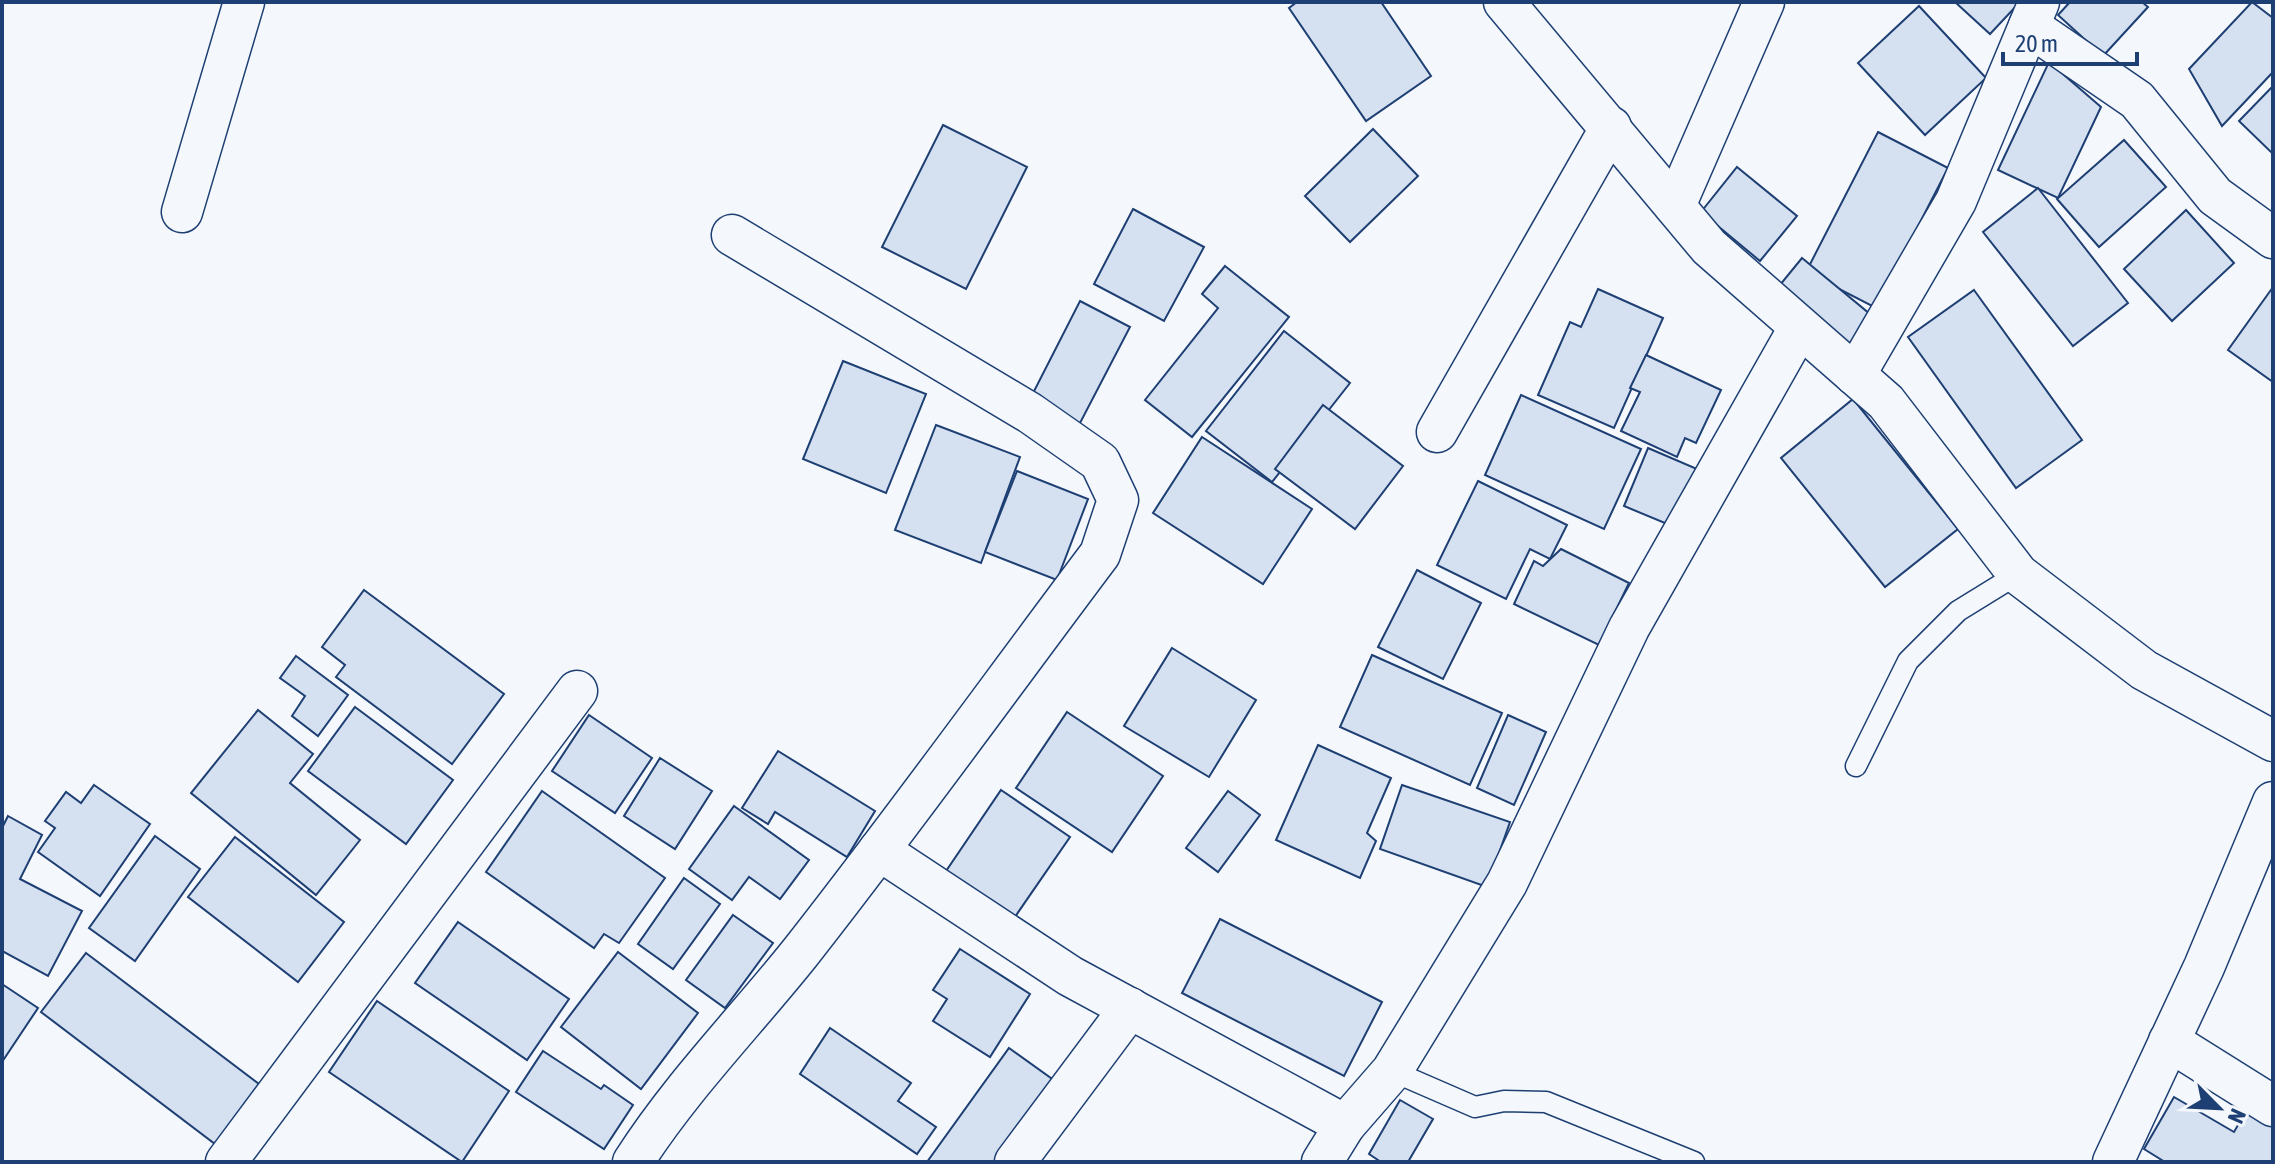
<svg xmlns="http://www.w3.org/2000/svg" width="2275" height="1164" font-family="'Asap Condensed',sans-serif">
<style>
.building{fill:#d5e0f0;stroke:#1d3f73;stroke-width:2}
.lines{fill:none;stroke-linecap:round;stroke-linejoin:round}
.service-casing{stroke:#1d3f73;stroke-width:23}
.minor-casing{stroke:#1d3f73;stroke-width:43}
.service{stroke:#f4f7fb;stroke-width:20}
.minor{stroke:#f4f7fb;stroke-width:40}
</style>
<rect width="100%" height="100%" fill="#f4f7fb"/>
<g class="building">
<path d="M1297 2H1381L1431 76 1366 121 1289 8Z"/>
<path d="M1955 2H2020L1990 34Z"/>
<path d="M2070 2H2142L2148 7 2103 56 2058 15Z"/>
<path d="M2252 2 2273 18V72L2222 126 2189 69Z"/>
<path d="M1919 6 1986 78 1925 135 1858 63Z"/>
<path d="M2049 62 2101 107 2058 198 1998 170Z"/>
<path d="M2273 86V154L2239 121Z"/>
<path d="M943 125 1027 167 966 289 882 247Z"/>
<path d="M1373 129 1418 176 1350 242 1305 196Z"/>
<path d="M1878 132 1948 168 1876 308 1806 272Z"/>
<path d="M2124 140 2166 187 2099 247 2057 199Z"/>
<path d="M1737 167 1797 216 1760 261 1701 212Z"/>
<path d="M2038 188 2128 303 2073 346 1983 232Z"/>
<path d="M1133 209 1204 247 1164 321 1094 284Z"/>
<path d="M2186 210 2234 263 2172 321 2124 269Z"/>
<path d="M1802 258 1876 319 1849 352 1775 291Z"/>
<path d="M1225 266 1289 317 1192 437 1145 400 1218 308 1202 294Z"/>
<path d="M2273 287V382L2228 350Z"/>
<path d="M1598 289 1663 318 1614 428 1538 395 1570 322 1581 327Z"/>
<path d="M1974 290 2082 440 2016 488 1908 337Z"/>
<path d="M1080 301 1130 327 1079 425 1030 399Z"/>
<path d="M1284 331 1350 383 1272 482 1206 431Z"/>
<path d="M1646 355 1721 390 1696 443 1685 438 1677 457 1621 431 1640 392 1630 388Z"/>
<path d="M843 361 926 394 886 493 803 459Z"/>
<path d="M1521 395 1641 449 1604 529 1485 475Z"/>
<path d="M1853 399 1958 529 1885 587 1781 458Z"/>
<path d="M1323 405 1403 466 1355 529 1275 469Z"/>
<path d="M936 425 1020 457 981 563 895 530Z"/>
<path d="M1202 437 1312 509 1263 584 1153 513Z"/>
<path d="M1648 448 1697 469 1672 526 1624 506Z"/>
<path d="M1017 471 1088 499 1057 580 985 552Z"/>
<path d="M1478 481 1567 525 1550 559 1530 549 1506 599 1437 565Z"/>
<path d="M1561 549 1629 583 1599 645 1514 604 1534 561 1543 566Z"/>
<path d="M1417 570 1481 603 1443 679 1378 647Z"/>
<path d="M364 590 504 694 452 764 336 677 345 665 322 647Z"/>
<path d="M1172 648 1256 700 1209 777 1124 726Z"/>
<path d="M1372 655 1502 713 1470 785 1340 727Z"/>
<path d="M296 656 348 695 318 736 292 716 305 696 280 678Z"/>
<path d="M355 707 453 780 406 844 308 771Z"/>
<path d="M258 710 313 754 290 783 360 840 316 895 191 793Z"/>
<path d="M1067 712 1163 776 1112 852 1016 788Z"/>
<path d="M589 715 652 758 615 813 552 771Z"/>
<path d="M1508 715 1546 732 1514 805 1477 788Z"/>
<path d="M1318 745 1391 778 1367 833 1376 841 1360 878 1276 840Z"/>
<path d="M778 751 875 811 847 857 775 812 768 824 742 808Z"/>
<path d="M660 758 712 791 675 849 624 816Z"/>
<path d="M94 785 150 824 100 896 38 852 55 828 45 821 66 792 81 803Z"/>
<path d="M1402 785 1510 822 1487 887 1380 849Z"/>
<path d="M1001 790 1070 837 1008 927 940 880Z"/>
<path d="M542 791 665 878 619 943 604 934 594 948 486 872Z"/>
<path d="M1228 791 1260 815 1218 872 1186 848Z"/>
<path d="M734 806 809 860 780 899 749 877 732 900 689 869Z"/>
<path d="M8 816 42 835 20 879 82 911 48 976 2 951V828Z"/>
<path d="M155 836 200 869 135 961 89 928Z"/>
<path d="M235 837 344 922 298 982 188 897Z"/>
<path d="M684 878 720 904 673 969 638 944Z"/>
<path d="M733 915 773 943 725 1008 686 980Z"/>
<path d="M1220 919 1382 1002 1344 1076 1182 993Z"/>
<path d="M458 922 569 999 527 1060 415 983Z"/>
<path d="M960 949 1030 994 990 1057 933 1021 947 999 933 990Z"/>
<path d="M618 952 698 1013 641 1089 561 1027Z"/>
<path d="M86 953 259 1084 215 1144 41 1012Z"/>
<path d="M2 984 38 1008 2 1062Z"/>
<path d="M377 1001 509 1091 462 1162 329 1072Z"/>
<path d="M830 1028 911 1083 898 1101 936 1127 917 1154 800 1074Z"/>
<path d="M1009 1048 1055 1081 997 1162H927Z"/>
<path d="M543 1051 601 1089 604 1085 633 1105 604 1149 516 1092Z"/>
<path d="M2174 1097 2234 1132 2248 1108 2273 1123V1162H2165L2144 1149Z"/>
<path d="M1400 1100 1433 1119 1408 1162H1381L1369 1154Z"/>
</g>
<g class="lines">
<g class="service-casing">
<g id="service">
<path d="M1856 766 1908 661 1958 611 2018 574"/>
<path d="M1392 1071 1475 1107 1504 1101 1546 1102 1694 1162"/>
</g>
</g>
<g class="minor-casing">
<g id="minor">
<path d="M1504 2 1709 247 1886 402 2018 574 2144 670 2273 741"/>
<path d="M2029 26 2137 100 2215 196 2273 238"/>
<path d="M1675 206 1764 2"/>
<path d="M182 212 244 2"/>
<path d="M1855 375 1956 201 2039 2"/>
<path d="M1437 432 1611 127"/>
<path d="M879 850 1070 976 1345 1125"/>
<path d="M2169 1041 2273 1106"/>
<path d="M226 1162 577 691"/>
<path d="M633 1162C681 1087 744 1023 800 953 903 822 1000 687 1100 554L1118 500 1100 462 1030 413 732 235"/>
<path d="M1015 1162 1130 1008"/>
<path d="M1322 1162 1345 1125 1392 1071 1507 883 1629 628 1799 328"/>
<path d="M2113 1162 2204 967 2273 802"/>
</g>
</g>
<use href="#service" class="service"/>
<use href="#minor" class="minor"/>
</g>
<rect width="2275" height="1164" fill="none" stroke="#1d3f73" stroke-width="8"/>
<g transform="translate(2219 1108) rotate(114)" stroke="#f4f7fb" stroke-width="6" paint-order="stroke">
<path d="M0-6L14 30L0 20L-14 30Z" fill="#1d3f73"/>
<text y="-12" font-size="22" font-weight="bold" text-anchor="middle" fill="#1d3f73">N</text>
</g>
<path d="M2003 52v12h134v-12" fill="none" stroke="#1d3f73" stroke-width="4"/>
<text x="2015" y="52" font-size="24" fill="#1d3f73" stroke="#f4f7fb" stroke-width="6" paint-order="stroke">20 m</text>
</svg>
